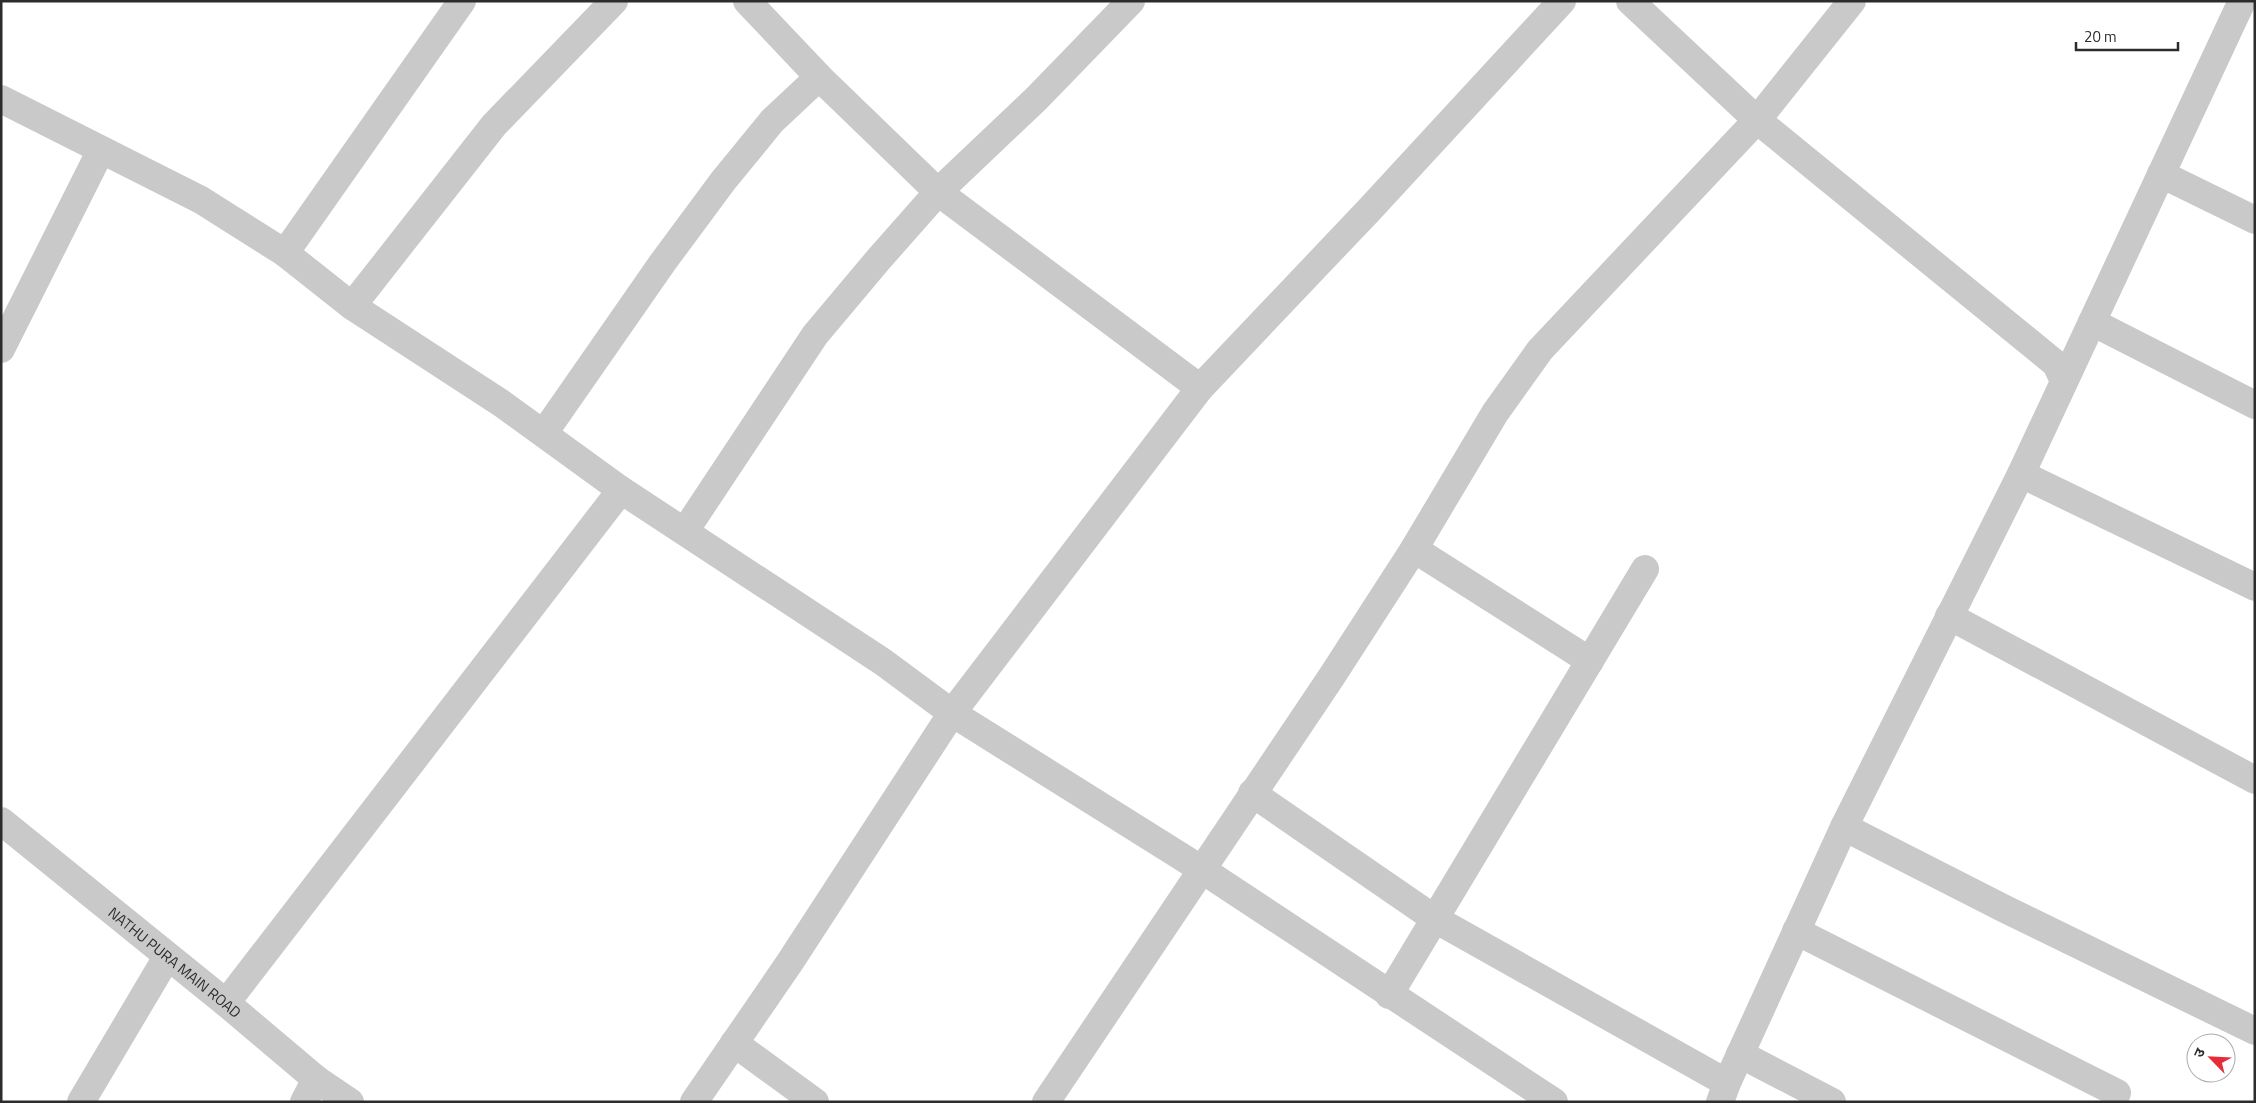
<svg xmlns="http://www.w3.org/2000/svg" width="2256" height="1103" font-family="'Titillium Web','Noto Sans Devanagari',sans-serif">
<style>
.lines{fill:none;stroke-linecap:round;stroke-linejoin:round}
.minor{stroke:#c9c9c9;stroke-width:28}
.labels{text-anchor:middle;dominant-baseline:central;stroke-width:5;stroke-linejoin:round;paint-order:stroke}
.street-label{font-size:15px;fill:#2c2c2c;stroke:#fff}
</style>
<rect width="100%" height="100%" fill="#fff"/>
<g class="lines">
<g class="minor">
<path d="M747 1 819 77 938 192 1200 388"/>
<path d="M1630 1 1757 120 2056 364 2064 381"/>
<path d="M1 99 201 200 285 253 352 306 501 403 621 490 883 662 952 713 1201 869 1554 1102"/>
<path d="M2161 174 2255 220"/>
<path d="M285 253 462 1"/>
<path d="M352 306 494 125 614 1"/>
<path d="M2092 322 2255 405"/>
<path d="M1 349 101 150"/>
<path d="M544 433 663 262 723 181 772 121 819 77"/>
<path d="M2021 474 2255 587"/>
<path d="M685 531 815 335 878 260 938 192 1037 98 1131 1"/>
<path d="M1414 549 1590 661"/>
<path d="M1949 616 2255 780"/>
<path d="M1252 793 1435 919 1727 1083"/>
<path id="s1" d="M1 821 226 1003 316 1079 350 1102"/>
<path d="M1844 827 2005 909 2255 1031"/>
<path d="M1796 931 2117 1093"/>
<path d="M1389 995 1645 569"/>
<path d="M226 1003 621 490"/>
<path d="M734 1043 815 1102"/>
<path d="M1740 1054 1832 1102"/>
<path d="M81 1102 167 957"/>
<path d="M304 1102 316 1079"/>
<path d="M694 1102 790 962 952 713 1200 388 1370 209 1562 1"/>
<path d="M1046 1102 1332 676 1414 549 1495 413 1540 350 1757 120 1852 1"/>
<path d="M1720 1102 1727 1083 1844 827 2021 474 2242 1"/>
</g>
</g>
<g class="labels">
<g class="street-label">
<text stroke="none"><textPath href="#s1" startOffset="224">NATHU PURA MAIN ROAD</textPath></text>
</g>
</g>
<rect width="2256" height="1103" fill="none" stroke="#2c2c2c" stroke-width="5"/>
<g transform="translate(2211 1058) rotate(294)"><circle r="24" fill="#ffffff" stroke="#ababab"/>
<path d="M0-4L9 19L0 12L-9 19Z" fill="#e52c38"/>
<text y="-8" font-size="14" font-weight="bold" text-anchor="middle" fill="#2c2c2c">उ</text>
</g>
<path d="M2076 42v8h102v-8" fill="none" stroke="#2c2c2c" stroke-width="2.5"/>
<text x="2084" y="42" font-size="15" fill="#2c2c2c" stroke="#ffffff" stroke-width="4" paint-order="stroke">20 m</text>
</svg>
